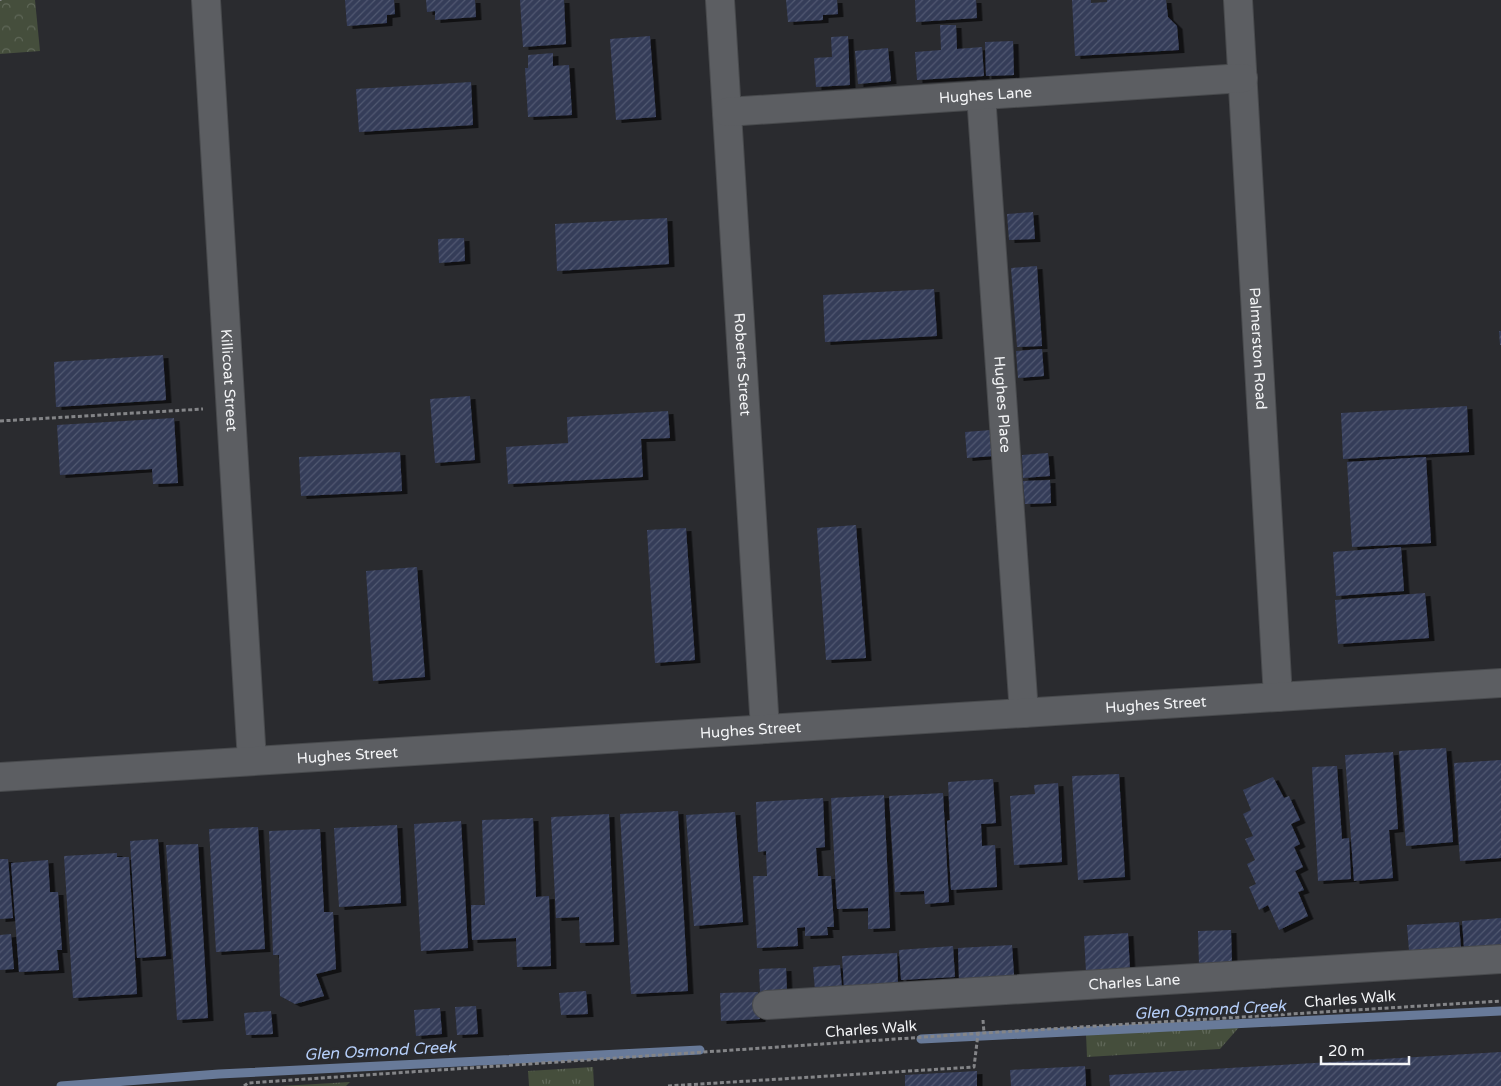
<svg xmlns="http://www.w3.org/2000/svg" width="1501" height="1086" font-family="'Varela Round',sans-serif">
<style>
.grass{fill:url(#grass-tufts)}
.park{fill:url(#park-crowns)}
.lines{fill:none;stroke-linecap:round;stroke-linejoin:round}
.stream{stroke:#687a99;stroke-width:9}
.building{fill:url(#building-hatch);filter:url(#shadow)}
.minor-casing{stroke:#484a4d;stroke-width:30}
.path{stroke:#848588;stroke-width:3;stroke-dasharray:4 2.5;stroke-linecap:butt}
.minor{stroke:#5c5e62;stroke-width:28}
.labels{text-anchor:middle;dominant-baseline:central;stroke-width:5;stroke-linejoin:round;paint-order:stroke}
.street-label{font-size:15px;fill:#f3f4f6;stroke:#2a2b2f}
.water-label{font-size:16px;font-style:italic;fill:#b7d0fb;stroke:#2a2b2f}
</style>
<defs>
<pattern id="grass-tufts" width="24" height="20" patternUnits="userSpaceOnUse" patternTransform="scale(1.25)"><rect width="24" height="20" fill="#454e3c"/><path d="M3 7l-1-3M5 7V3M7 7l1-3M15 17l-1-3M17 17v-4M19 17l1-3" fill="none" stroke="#606859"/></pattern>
<pattern id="park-crowns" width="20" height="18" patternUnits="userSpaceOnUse" patternTransform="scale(1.25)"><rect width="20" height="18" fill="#454e3c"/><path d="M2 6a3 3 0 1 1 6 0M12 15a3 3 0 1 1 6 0" fill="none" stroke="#606859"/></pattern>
<pattern id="building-hatch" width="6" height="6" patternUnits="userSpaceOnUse" patternTransform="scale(1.25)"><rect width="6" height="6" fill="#343c59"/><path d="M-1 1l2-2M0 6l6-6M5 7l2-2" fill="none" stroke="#525971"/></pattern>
<filter id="shadow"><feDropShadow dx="5.5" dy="3" stdDeviation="0" flood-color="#0009"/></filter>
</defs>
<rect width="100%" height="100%" fill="#2a2b2f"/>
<g class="grass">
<path d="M1241 1025 1220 1049 1087 1057 1086 1034Z"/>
<path d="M593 1067 594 1086H529L528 1071Z"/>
<path d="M350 1082 346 1086H280Z"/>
</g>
<path class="park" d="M0 0H35L40 51 0 54Z"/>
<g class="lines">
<g class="stream">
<path d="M921 1039 1501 1011"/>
<path d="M61 1086 219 1074 700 1050"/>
</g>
</g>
<g class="building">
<path d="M345 0H394L395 14 387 15V23L347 26Z"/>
<path d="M426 0H475L476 17 435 20V11L427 12Z"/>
<path d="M520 0H564L566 44 523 47Z"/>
<path d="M786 0H837L838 14 823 15V20L788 22Z"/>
<path d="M915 0H976L977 18 916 22Z"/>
<path d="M1072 0H1091V3L1107 2V0H1166L1168 17 1177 26 1179 50 1075 56Z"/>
<path d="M940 25H956L957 49 982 47 984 76 917 80 915 52 941 50Z"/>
<path d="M650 36 656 117 616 120 610 39Z"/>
<path d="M848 36 850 85 816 87 814 58 832 57 831 37Z"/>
<path d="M1013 41 1014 75 986 76 985 42Z"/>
<path d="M888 48 891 81 858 84 855 51Z"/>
<path d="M553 53V66L569 65 572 115 528 117 525 68H528V55Z"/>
<path d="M471 82 473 125 359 132 356 89Z"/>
<path d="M1033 212 1035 239 1009 240 1007 214Z"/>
<path d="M667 218 669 264 557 271 555 224Z"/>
<path d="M464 238 465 261 439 263 438 239Z"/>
<path d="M1037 266 1042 346 1017 347 1011 268Z"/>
<path d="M934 289 937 336 825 342 823 295Z"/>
<path d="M1499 331H1501V345H1500Z"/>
<path d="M1042 349 1044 376 1018 378 1016 351Z"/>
<path d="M163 355 166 400 56 407 54 362Z"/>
<path d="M470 396 475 460 435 463 430 399Z"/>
<path d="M1467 406 1469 452 1343 459 1341 413Z"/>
<path d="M668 411 670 438 641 439 643 477 508 484 506 447 568 443 567 417Z"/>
<path d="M174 418 178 483 153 484 152 469 60 475 57 425Z"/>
<path d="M991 430 993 456 967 458 965 432Z"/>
<path d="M400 452 402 491 301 496 299 457Z"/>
<path d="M1048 453 1050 476 1023 478 1022 455Z"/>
<path d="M1426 457 1431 543 1352 547 1347 462Z"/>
<path d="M1050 480 1051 503 1025 504 1023 481Z"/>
<path d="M856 525 866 658 826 660 817 528Z"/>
<path d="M686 528 695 660 655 663 647 530Z"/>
<path d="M1401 547 1404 591 1336 596 1333 552Z"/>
<path d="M417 567 425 677 373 681 366 571Z"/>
<path d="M1425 593 1429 638 1338 644 1335 600Z"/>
<path d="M1446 748 1453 842 1406 846 1399 751Z"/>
<path d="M1393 752 1398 829 1389 830 1393 878 1354 881 1345 755Z"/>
<path d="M1501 760V858L1460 861 1454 763Z"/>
<path d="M1337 766 1342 839 1349 838 1351 879 1318 881 1312 767Z"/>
<path d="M1119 774 1125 877 1078 880 1072 776Z"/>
<path d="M1273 777 1284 798 1289 796 1300 820 1291 824 1300 844 1294 847 1303 867 1295 871 1304 890 1298 892 1308 916 1279 930 1268 905 1259 910 1249 887 1256 884 1247 864 1255 860 1245 839 1253 836 1243 814 1251 810 1243 790Z"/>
<path d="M993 779 996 823 981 824 982 846 995 845 997 887 951 890 947 821 950 820 948 782Z"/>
<path d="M1058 783 1062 862 1014 865 1010 796 1035 794 1034 785Z"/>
<path d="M943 793 949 902 925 904 924 891 895 892 889 796Z"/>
<path d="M884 795 890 928 868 929V908L837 909 831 798Z"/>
<path d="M823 798 825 847 816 848 818 876H831L834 927H827L828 935 805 936V927L797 928 798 946 757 948 753 876H767L766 851 758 852 756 802Z"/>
<path d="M678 811 688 991 631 994 620 814Z"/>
<path d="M735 812 743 922 694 926 686 815Z"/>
<path d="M609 814 614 942 580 943 579 917 556 918 551 817Z"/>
<path d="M533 818 536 897 549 896 551 966 517 967 516 938 472 940 471 905H485L482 820Z"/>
<path d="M461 821 468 948 421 951 414 824Z"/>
<path d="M397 825 401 903 339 907 334 828Z"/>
<path d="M258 827 265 949 216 952 209 829Z"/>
<path d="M320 829 324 912H333L336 969 316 974 324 996 295 1004 280 996 279 955H273L269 831Z"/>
<path d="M158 839 166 956 137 958 130 841Z"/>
<path d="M198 844 208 1018 177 1020 166 845Z"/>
<path d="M117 853V857H129L137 994 73 998 64 856Z"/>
<path d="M0 859H8L13 918 0 919Z"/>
<path d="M48 860 50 892H58L62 950H57L59 970 19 972 11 863Z"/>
<path d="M1501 918V945L1464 948 1462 921Z"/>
<path d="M1459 922 1461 948 1409 951 1407 925Z"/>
<path d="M1231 930 1232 964 1199 965 1198 931Z"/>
<path d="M1128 933 1130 970 1086 972 1084 936Z"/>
<path d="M11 934 14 969 0 970V935Z"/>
<path d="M1012 945 1014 975 959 979 958 948Z"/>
<path d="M953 946 955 977 901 980 899 950Z"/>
<path d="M897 953 898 985 844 988 842 956Z"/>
<path d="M840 965 842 988 815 990 813 967Z"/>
<path d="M786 968 787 990 760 992 759 969Z"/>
<path d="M586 991 588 1014 561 1015 559 993Z"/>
<path d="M758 992 760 1019 721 1021 720 993Z"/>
<path d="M476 1006 478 1034 457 1035 455 1007Z"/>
<path d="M440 1008 442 1034 416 1036 414 1010Z"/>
<path d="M271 1011 273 1034 246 1035 244 1013Z"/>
<path d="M1501 1052V1086H1110L1109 1075Z"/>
<path d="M1085 1066 1086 1086H1011L1010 1070Z"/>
<path d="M977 1071V1086H905V1075Z"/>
</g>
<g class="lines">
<g class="minor-casing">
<g id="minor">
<path id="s1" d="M206 0 252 761"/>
<path id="s2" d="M720 0 765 729"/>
<path id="s3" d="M1238 0 1278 697"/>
<path id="s4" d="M981 95 1024 713"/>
<path id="s5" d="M727 112 1243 78"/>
<path id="s6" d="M0 777 1501 683"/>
<path id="s7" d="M767 1005 1501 959"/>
</g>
</g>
<g class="path">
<path d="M0 1V0"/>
<path d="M0 421 203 409"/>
<path d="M983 1020 984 1033"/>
<path d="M244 1086 248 1083 984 1033 1501 1001"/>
<path d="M668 1086 974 1067 978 1034"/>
</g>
<use href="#minor" class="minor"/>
</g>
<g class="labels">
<g class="street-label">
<text stroke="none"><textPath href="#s5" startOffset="259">Hughes Lane</textPath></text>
<text stroke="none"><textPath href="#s3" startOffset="349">Palmerston Road</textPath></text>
<text stroke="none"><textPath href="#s2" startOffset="365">Roberts Street</textPath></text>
<text stroke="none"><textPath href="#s1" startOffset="381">Killicoat Street</textPath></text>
<text stroke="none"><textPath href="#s4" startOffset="310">Hughes Place</textPath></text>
<text stroke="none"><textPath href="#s6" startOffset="1158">Hughes Street</textPath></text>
<text stroke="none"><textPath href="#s6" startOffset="752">Hughes Street</textPath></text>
<text stroke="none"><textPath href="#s6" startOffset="348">Hughes Street</textPath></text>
<text stroke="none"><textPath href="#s7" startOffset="368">Charles Lane</textPath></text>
<text transform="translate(1350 999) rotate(-4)">Charles Walk</text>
<text transform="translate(871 1029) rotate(-4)">Charles Walk</text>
</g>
<g class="water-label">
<text transform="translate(1210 1010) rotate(-3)">Glen Osmond Creek</text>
<text transform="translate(380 1051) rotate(-3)">Glen Osmond Creek</text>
</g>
</g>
<path d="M1321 1056v8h88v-8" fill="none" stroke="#f3f4f6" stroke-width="2.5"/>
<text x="1328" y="1056" font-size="15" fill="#f3f4f6" stroke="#2a2b2f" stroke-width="4" paint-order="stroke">20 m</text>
</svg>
